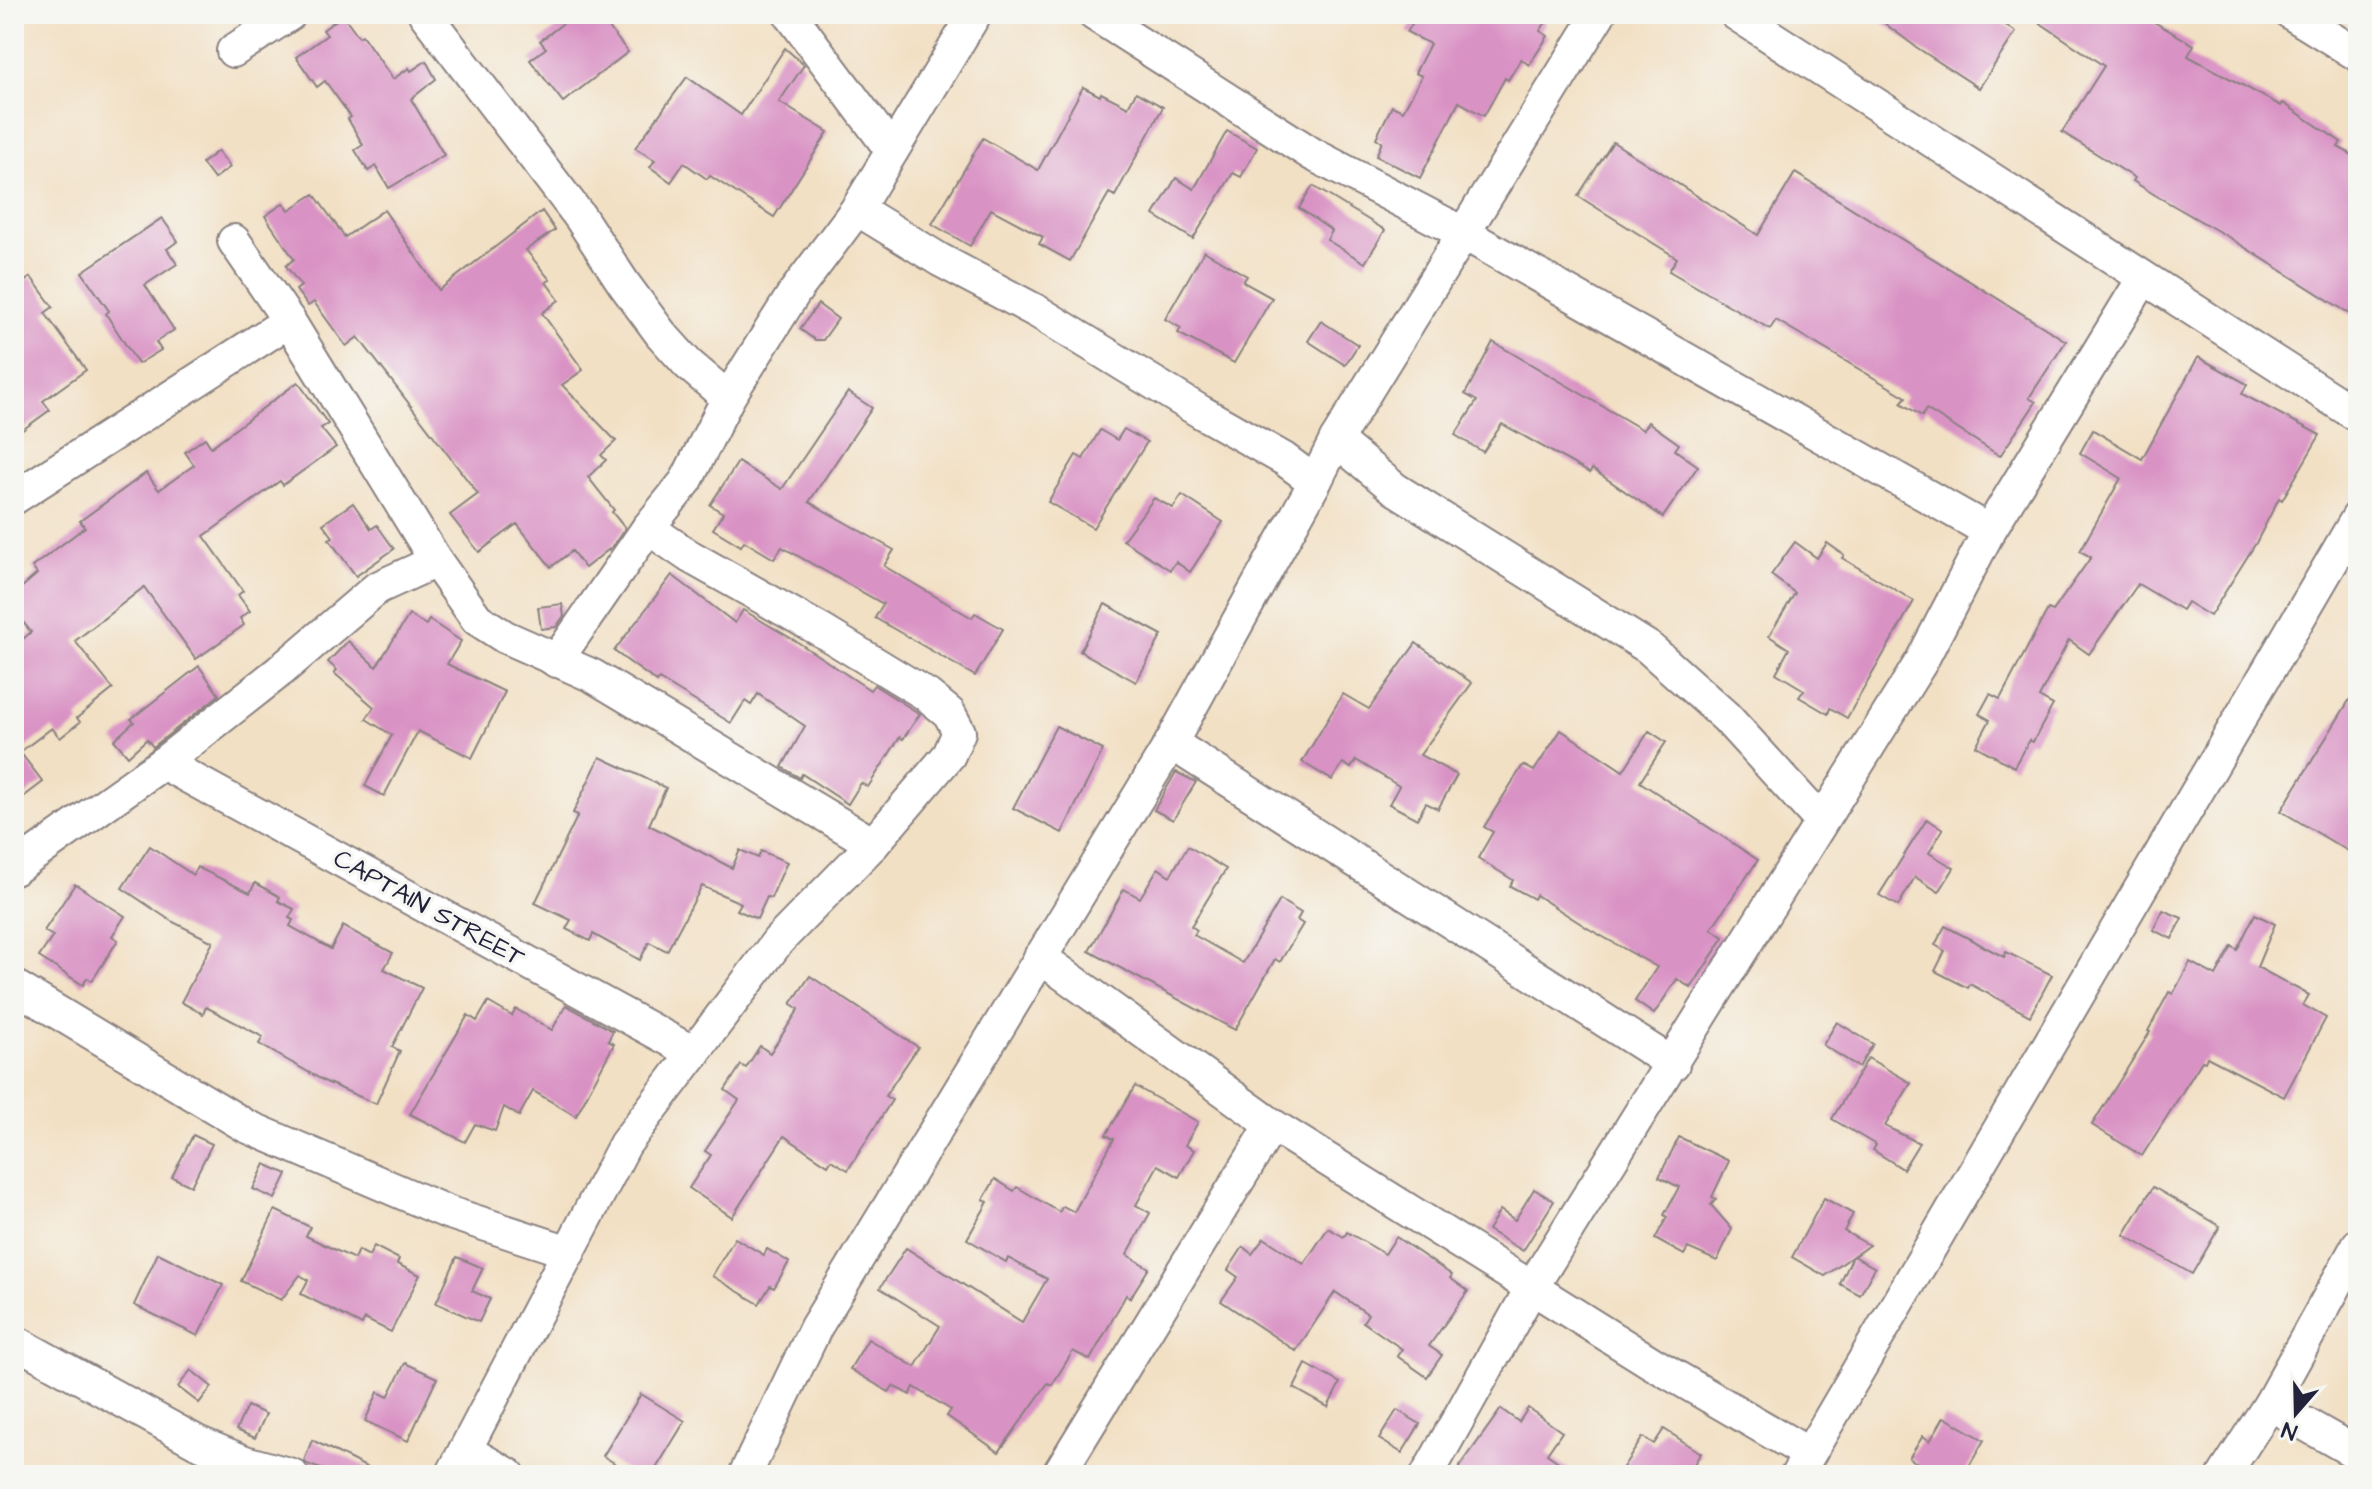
<svg xmlns="http://www.w3.org/2000/svg" width="2372" height="1489" font-family="'Architects Daughter',sans-serif">
<style>
.building{fill:#d992c4}
.lines{fill:none;stroke-linecap:round;stroke-linejoin:round}
.street-casing{stroke:#8a8180;stroke-width:36}
.street{stroke:#fff;stroke-width:32}
.labels{text-anchor:middle;dominant-baseline:central;stroke-width:7;stroke-linejoin:round;paint-order:stroke}
.street-label{font-size:26px;fill:#22223b;stroke:#f6f6f2}
</style>
<rect width="100%" height="100%" fill="#f6f6f2"/>
<filter id="ink" filterUnits="userSpaceOnUse"><feTurbulence type="fractalNoise" baseFrequency=".0125" numOctaves="2"/><feDisplacementMap in="SourceGraphic" scale="16" xChannelSelector="R" yChannelSelector="G"/><feConvolveMatrix kernelMatrix="1 2 1 2 8 2 1 2 1" color-interpolation-filters="sRGB"/></filter>
<filter id="wash" filterUnits="userSpaceOnUse"><feTurbulence type="fractalNoise" baseFrequency=".006" numOctaves="4" result="noise"/><feDisplacementMap in="SourceGraphic" scale="32" xChannelSelector="R" yChannelSelector="G"/><feGaussianBlur stdDeviation="1.8" result="paint"/><feColorMatrix in="noise" values="0 0 0 0 0 0 0 0 0 0 0 0 0 0 0 0 0 1.4 0 .05"/><feComposite in="paint" operator="in"/></filter>
<g filter="url(#wash)">
<rect width="100%" height="100%" fill="#f2e0c4"/>
<g id="blocks">
<g class="building">
<path d="M575 14H598L628 52 563 102 530 60 546 48 540 41Z"/>
<path d="M1418 14H1534L1546 22 1540 31 1548 36 1529 65 1521 59 1508 80 1505 78 1484 116 1459 102 1420 178 1376 156 1382 142 1376 138 1392 106 1403 111 1422 76 1415 73 1430 44 1407 32Z"/>
<path d="M1872 14H1989L2016 32 1979 88 1916 47Z"/>
<path d="M2027 14H2140L2194 45 2188 56 2281 106 2283 103 2341 142 2338 147 2358 158V319L2230 238 2155 195 2133 181 2135 178 2062 132 2104 66Z"/>
<path d="M343 15 359 37 362 35 393 79 409 68 411 71 426 61 436 79 411 99 444 155 389 188 376 166 368 171 355 150 363 145 348 119 351 117 325 81 317 87 296 57 327 35 323 30Z"/>
<path d="M785 48 804 65 779 102 828 132 774 217 710 176 707 179 684 163 671 182 650 167 655 160 635 148 687 77 741 115Z"/>
<path d="M1083 87 1100 96 1101 93 1128 107 1136 92 1163 107 1115 196 1109 193 1070 261 1039 244 1043 237 991 209 970 246 932 224 983 138 1038 170Z"/>
<path d="M1227 131 1257 148 1241 177 1233 173 1193 239 1154 215 1176 178 1194 189Z"/>
<path d="M1613 142 1758 235 1795 173 2066 341 2029 398 2036 402 2000 456 1926 409 1922 416 1901 403 1906 397 1776 320 1770 329 1669 271 1677 258 1578 196Z"/>
<path d="M218 151 230 167 214 179 202 163Z"/>
<path d="M1313 186 1385 230 1365 263 1327 240 1332 231 1299 208Z"/>
<path d="M314 194 345 237 384 210 439 290 542 211 555 230 526 250 550 280 546 282 559 300 542 313 583 370 562 385 616 441 601 455 606 460 588 477 614 510 612 512 625 528 613 546 585 568 572 551 551 567 517 524 479 552 450 515 478 494 358 337 346 346 314 302 308 306 296 290 301 286 286 266 294 259 265 216 284 203 289 210Z"/>
<path d="M162 218 178 241 167 249 177 264 145 285 174 330 156 342 161 350 138 364 106 314 109 311 82 272Z"/>
<path d="M1204 251 1247 276 1243 282 1272 298 1234 363 1178 333 1181 328 1165 319Z"/>
<path d="M31 277 53 307 45 313 86 370 43 401 50 410 14 436V289Z"/>
<path d="M818 304 838 319 823 340H815L800 329Z"/>
<path d="M1321 321 1358 345 1345 365 1308 341Z"/>
<path d="M1493 342 1643 430 1648 422 1679 444 1675 450 1698 466 1663 517 1592 469 1590 473 1502 424 1483 452 1455 435 1477 401 1465 394Z"/>
<path d="M2198 357 2247 384 2242 394 2320 435 2282 500 2279 498 2256 543 2210 616 2187 602 2182 610 2138 584 2089 654 2069 640 2039 697 2053 705 2033 742 2029 740 2014 767 1976 746 1990 720 1979 714 1990 694 2000 699 2048 609 2053 611 2091 557 2080 551 2121 478 2080 453 2093 430 2142 459Z"/>
<path d="M298 382 328 424 321 428 336 447 283 485 280 481 204 536 243 591 238 595 250 611 240 618 244 625 196 659 144 587 75 641 113 689 77 718 80 722 60 738 52 728 20 752 43 782 14 804V647L31 632 14 611V594L37 574 32 567 85 527 80 521 146 473 159 490 194 465 185 452 205 438 211 447Z"/>
<path d="M848 392 872 408 809 502 894 550 884 566 972 618 975 613 1003 629 975 676 875 618 883 604 782 547 774 559 744 541 741 546 713 529 723 513 710 505 738 462 782 489Z"/>
<path d="M1124 429 1147 442 1093 528 1048 502 1076 455 1083 459 1100 430 1117 440Z"/>
<path d="M1182 495 1223 522 1190 572 1176 562 1170 570 1123 540 1154 498 1173 508Z"/>
<path d="M353 503 371 529 377 525 394 549 356 576 329 539 333 537 323 524Z"/>
<path d="M1795 542 1817 558 1827 543 1844 555 1842 558 1914 601 1847 718 1830 708 1828 714 1799 697 1804 690 1776 673 1789 649 1769 636 1795 593 1771 575Z"/>
<path d="M672 575 735 623 743 610 799 643 870 690 874 685 920 714 903 739 900 737 868 787 861 783 848 804 802 774 800 778 782 767 805 726 758 694 751 705 745 701 731 723 659 679 657 682 614 651Z"/>
<path d="M562 604 564 616 556 627 541 629 538 607Z"/>
<path d="M1105 604 1162 635 1136 682 1080 651Z"/>
<path d="M409 615 426 625 429 620 461 641 447 664 505 692 472 758 418 731 384 796 365 786 392 735 366 719 374 707 334 673 337 670 328 662 348 641 376 667Z"/>
<path d="M1416 643 1472 683 1420 755 1457 775 1438 809 1426 803 1417 819 1389 804 1399 786 1356 760 1351 768 1343 763 1332 780 1302 762 1343 694 1369 709Z"/>
<path d="M199 666 219 695 153 747 147 739 128 756 114 740 134 722 131 719Z"/>
<path d="M2358 686V857L2281 811Z"/>
<path d="M1056 726 1103 750 1062 833 1013 808Z"/>
<path d="M1561 730 1623 771 1649 731 1666 742 1640 782 1758 860 1711 929 1724 937 1691 988 1677 979 1654 1014 1635 1001 1657 967 1589 929 1536 895 1534 899 1510 886 1513 880 1478 858 1493 832 1484 827 1523 765 1534 771Z"/>
<path d="M600 757 666 788 649 825 732 868 740 850 758 858 761 851 787 862 771 898 767 897 757 919 737 910 741 903 702 886 667 951 649 942 640 960 593 934 590 941 566 929 571 920 535 903 578 815 573 813Z"/>
<path d="M1176 772 1196 782 1173 820 1154 810Z"/>
<path d="M1927 819 1943 829 1929 853 1954 868 1939 892 1915 877 1898 906 1879 895Z"/>
<path d="M150 846 193 875 197 867 250 893 255 883 280 897 278 901 294 909 289 918 293 920 290 926 331 949 343 926 393 953 384 969 422 988 392 1047 400 1051 376 1104 326 1082 259 1044 263 1037 206 1007 203 1014 181 1002 213 942 171 921 122 888Z"/>
<path d="M1188 846 1226 869 1191 926 1197 930 1194 935 1243 963 1280 900 1301 913 1297 920 1303 924 1280 962 1275 959 1235 1030 1089 951 1124 889 1140 898 1158 868 1170 876Z"/>
<path d="M75 884 125 916 112 936 118 940 92 981 87 978 83 985 39 957 53 936 44 931Z"/>
<path d="M2163 910 2182 918 2172 939 2153 930Z"/>
<path d="M2255 914 2275 924 2257 967 2309 995 2303 1005 2326 1018 2284 1097 2207 1057 2205 1062 2202 1061 2142 1156 2092 1125 2150 1032 2148 1031 2169 992 2173 994 2190 962 2216 976 2232 946 2237 950Z"/>
<path d="M1945 926 2004 957 2006 952 2052 975 2030 1016 1970 984 1968 988 1935 971 1945 951 1935 945Z"/>
<path d="M810 976 918 1047 885 1096 892 1100 848 1170 831 1160 828 1165 784 1136 732 1217 689 1188 711 1155 705 1151 739 1100 725 1090 741 1065 746 1068 760 1046 770 1053 799 1009 791 1004Z"/>
<path d="M488 1002 512 1016 516 1009 552 1030 566 1005 613 1031 608 1041 614 1044 576 1116 533 1091 519 1116 504 1107 495 1131 475 1124 465 1142 410 1114 468 1015 477 1021Z"/>
<path d="M1837 1022 1873 1044 1859 1067 1823 1045Z"/>
<path d="M1868 1058 1911 1083 1885 1126 1919 1143 1903 1169 1873 1150 1876 1145 1832 1119Z"/>
<path d="M1135 1086 1198 1122 1185 1145 1194 1150 1179 1177 1158 1165 1136 1205 1150 1213 1127 1255 1149 1268 1130 1298 1126 1295 1090 1360 1073 1351 1052 1385 1048 1383 999 1452 947 1416 951 1410 914 1387 910 1395 893 1386 889 1392 850 1369 868 1339 915 1367 940 1326 880 1288 906 1248 1022 1322 1047 1279 1008 1258 1006 1262 967 1239 988 1202 983 1200 995 1179 1014 1191 1017 1187 1059 1212 1063 1206 1074 1212 1114 1139 1106 1135Z"/>
<path d="M193 1135 212 1144 191 1186 172 1177Z"/>
<path d="M1679 1137 1729 1161 1712 1197 1716 1199 1711 1205 1732 1229 1717 1261 1688 1248 1684 1255 1655 1239 1667 1217 1664 1215 1679 1187 1659 1177Z"/>
<path d="M265 1164 287 1174 275 1199 253 1189Z"/>
<path d="M2153 1187 2220 1226 2192 1274 2124 1235Z"/>
<path d="M1534 1189 1554 1201 1523 1251 1488 1230 1500 1210 1515 1220Z"/>
<path d="M1824 1198 1853 1214 1844 1231 1869 1245 1854 1256 1875 1268 1860 1295 1840 1284 1853 1256 1825 1276 1792 1257Z"/>
<path d="M275 1210 310 1227 306 1236 354 1259 358 1250 369 1256 374 1246 399 1259 397 1264 420 1275 391 1332 365 1319 362 1325 301 1294 308 1280 300 1275 281 1300 241 1281Z"/>
<path d="M1328 1228 1344 1237 1347 1232 1385 1254 1396 1237 1452 1275 1450 1278 1468 1291 1429 1346 1442 1355 1427 1377 1397 1356 1402 1349 1363 1322 1368 1314 1335 1292 1296 1351 1221 1301 1238 1277 1228 1270 1243 1247 1252 1254 1264 1238 1304 1264Z"/>
<path d="M735 1238 764 1255 767 1249 789 1262 774 1288 770 1286 759 1304 712 1276Z"/>
<path d="M158 1253 223 1285 198 1336 134 1305Z"/>
<path d="M457 1257 483 1268 472 1291 490 1299 479 1322 436 1303Z"/>
<path d="M405 1363 437 1378 408 1441 365 1421 378 1392 388 1397Z"/>
<path d="M1306 1364 1340 1383 1328 1407 1294 1388Z"/>
<path d="M191 1370 212 1387 199 1403 178 1387Z"/>
<path d="M641 1394 685 1421 652 1475H634L603 1456Z"/>
<path d="M247 1406 266 1414 255 1438 236 1430Z"/>
<path d="M1528 1408 1562 1432 1547 1454 1577 1475H1454L1501 1409 1519 1422Z"/>
<path d="M1397 1410 1420 1424 1402 1453 1379 1439Z"/>
<path d="M1944 1417 1984 1440 1964 1475H1911L1917 1463 1909 1458 1923 1436 1930 1441Z"/>
<path d="M1664 1429 1701 1453 1687 1475H1618L1643 1437 1654 1444Z"/>
<path d="M312 1440 382 1475H337L307 1464 304 1461Z"/>
</g>
</g>
</g>
<g filter="url(#ink)">
<use href="#blocks" fill-opacity="0" stroke="#8a8180" stroke-width="2"/>
<g class="lines">
<g class="street-casing">
<g id="street">
<path d="M425 14 580 217 624 284 661 334 688 364 728 398 794 293 857 209 940 260 1038 312 1201 412 1284 459 1315 482"/>
<path d="M790 14 892 151"/>
<path d="M1094 14 1312 154 1463 233 1989 531"/>
<path d="M1736 14 2358 416"/>
<path d="M2292 14 2358 55"/>
<path d="M233 51 290 14"/>
<path d="M857 209 975 14"/>
<path d="M234 241 289 321 436 561 477 619 505 637 593 676 873 844"/>
<path d="M1336 440 1395 489 1649 648 1726 717 1821 821"/>
<path d="M14 498 289 321"/>
<path d="M556 661 648 528 686 481 728 398"/>
<path d="M1171 743 1673 1064"/>
<path d="M163 763 694 1053"/>
<path d="M14 869 163 763 280 671 377 588 436 561"/>
<path d="M1040 957 1272 1125 1652 1363 1809 1454"/>
<path d="M14 986 246 1126 447 1212 569 1252"/>
<path d="M14 1341 197 1442 245 1462 292 1475"/>
<path d="M2270 1404 2358 1454"/>
<path d="M465 1450 509 1475"/>
<path d="M452 1475 625 1144 778 941 873 844 949 755 959 732 949 713 927 695 822 631 689 556 648 528"/>
<path d="M745 1475 816 1327 1171 743 1315 482 1336 440 1599 14"/>
<path d="M1058 1475 1272 1125"/>
<path d="M1427 1475 1532 1287 1921 662 1989 531 2143 279"/>
<path d="M1797 1475 2358 517"/>
<path d="M2224 1475 2270 1404 2358 1245"/>
</g>
</g>
<use href="#street" class="street"/>
</g>
</g>
<g class="labels">
<g class="street-label">
<text transform="translate(429 908) rotate(29)">CAPTAIN STREET</text>
</g>
</g>
<rect width="2372" height="1489" fill="none" stroke="#f6f6f2" stroke-width="48"/>
<g transform="translate(2296 1413) rotate(200)" stroke="#f6f6f2" stroke-width="6" paint-order="stroke">
<path d="M0-6L14 30L0 20L-14 30Z" fill="#22223b"/>
<text y="-12" font-size="22" font-weight="bold" text-anchor="middle" fill="#22223b">N</text>
</g>
</svg>
